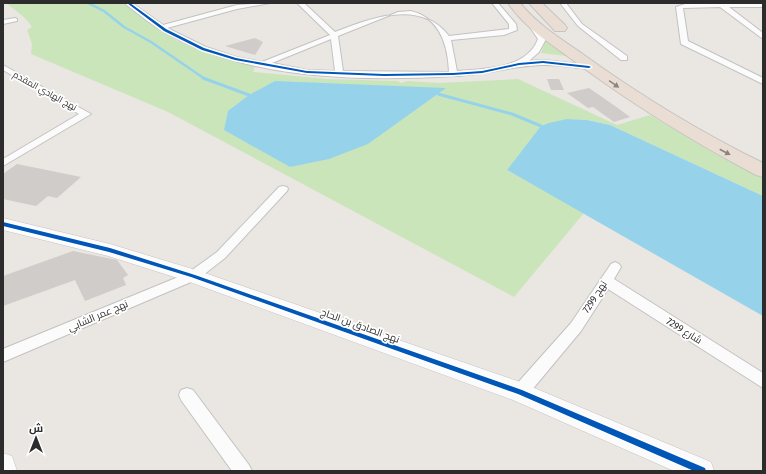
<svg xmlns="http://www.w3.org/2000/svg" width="766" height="474" font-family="'Fira Sans Condensed',Cairo,sans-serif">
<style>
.green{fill:#cbe5bb}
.water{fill:#96d3eb}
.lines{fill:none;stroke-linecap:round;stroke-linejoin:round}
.stream-far1{stroke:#96d3eb;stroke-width:2.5}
.stream{stroke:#96d3eb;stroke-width:3}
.building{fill:#cfccc9}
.street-casing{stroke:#c3c2c3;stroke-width:2}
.secondary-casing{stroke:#c3c2c3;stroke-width:1}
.highway-casing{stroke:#c6c4c2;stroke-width:2}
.street{fill:#fcfbfb;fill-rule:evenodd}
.secondary{fill:#fcfbfb;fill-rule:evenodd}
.highway{fill:#eaded4;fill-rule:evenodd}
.cycleway-casing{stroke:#fff;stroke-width:3}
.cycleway{fill:#0057b8;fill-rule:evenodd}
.oneway{fill:#8b8580}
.labels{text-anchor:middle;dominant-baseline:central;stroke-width:3.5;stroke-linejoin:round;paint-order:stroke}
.far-street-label{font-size:9px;fill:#2c2c2c;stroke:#fff}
.street-label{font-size:10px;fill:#2c2c2c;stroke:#fff}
</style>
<rect width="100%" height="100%" fill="#eae6e2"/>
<g class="green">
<path d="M6 3H125L154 26 176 40 201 51 255 66 253 72 327 79 398 81 401 83 408 81 439 83 518 79 617 125 650 115 716 154 763 178V196L610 125 587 120 567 119 507 170 584 213 514 297 168 112 31 54 32 44 27 30 32 27C26 17 16 11 6 3Z"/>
<path d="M546 39 567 56 541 53Z"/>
</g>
<g class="water">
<path d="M275 81 446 88 368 144 329 159 290 167 224 130 228 111 249 95Z"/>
<path d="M567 119 587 120 610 125 763 196V316L507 170 541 126 549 123Z"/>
</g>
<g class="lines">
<path class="stream-far1" d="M88 3 104 11 124 27 151 42 205 79"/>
<g class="stream">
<path d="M203 78 249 95"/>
<path d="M438 94 512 114 541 126"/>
</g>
</g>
<g class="building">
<path d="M255 38 263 42 255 55 225 46Z"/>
<path d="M547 79H559L564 90H551Z"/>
<path d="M589 88 615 106 630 117 614 122 593 107 588 108 567 93Z"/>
<path d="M17 164 81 177 57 198 48 196 36 206 3 199V174Z"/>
<path d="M73 251 117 260 128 275 123 278 126 285 85 301 75 280 3 306V276Z"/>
</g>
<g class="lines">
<g class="street-casing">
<g id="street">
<path d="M125 3H132L163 25 237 5 270 3 237 9 167 28 206 47 236 57 262 62 330 35 297 3H304L335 32C376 16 421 0 449 36L509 29V24L492 3H498L516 24 517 30 504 35 451 40 457 71C484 69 527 69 538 39L528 24 532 22 534 23 546 39 539 52 529 61 543 60 589 65 593 67 589 69C574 68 556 64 541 65 512 66 484 75 454 76 356 82 228 80 146 20 139 14 131 9 125 3ZM411 11C440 18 448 45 449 72L343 71 338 36 398 12ZM331 39 335 71 307 70 272 63Z"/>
<path d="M560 3H566L582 24 627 56V60H621L578 26Z"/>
<path d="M688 3H763V7H729L763 33V39L720 7 683 8 688 41 763 78V84L681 44 676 7Z"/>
<path d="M15 18 17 19V21L3 24V20Z"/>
<path d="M3 65 91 114 3 166V159L79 114 3 70Z"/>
<path d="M283 186 287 187 288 189 287 191 225 258 198 279 3 362V349L188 273 217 252 279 187Z"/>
<path d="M615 262 619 264 621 267 614 279 763 373V388L608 289 581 331 526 397 520 399 514 397 512 392 514 387 571 323 611 264Z"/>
<path d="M187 388 193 390 249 465 252 471H232L181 400 179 395 181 390Z"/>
</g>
</g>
<g class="secondary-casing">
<g id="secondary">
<path d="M3 218 110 244 199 271 520 382 711 462 714 471H674L513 400 187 281 108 256 3 230Z"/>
<path d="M3 453 12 456 17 471H3Z"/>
</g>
</g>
<g class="highway-casing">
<g id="highway">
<path d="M508 3H520C538 25 561 39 584 55 641 96 700 132 763 163V177L756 175C692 141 632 104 574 61 550 43 525 28 508 3Z"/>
<path d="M529 3H542L565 25 567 28 565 31H555Z"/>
</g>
</g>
<use href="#street" class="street"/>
<use href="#secondary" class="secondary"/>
<use href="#highway" class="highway"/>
<g class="cycleway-casing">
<g id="cycleway">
<path d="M127 3H130L166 29 204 48 236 58 307 71 384 74 453 73 482 71 519 63 543 61 589 66 591 67 589 68 543 63 519 65 482 73 453 75 384 76 307 73 235 60 202 50 164 31Z"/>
<path d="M3 222 110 248 195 275 522 390 705 468 706 471H694L518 394 191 277 109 252 3 226Z"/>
</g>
</g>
<use href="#cycleway" class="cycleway"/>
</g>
<defs><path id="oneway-solid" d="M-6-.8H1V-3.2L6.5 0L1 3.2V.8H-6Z"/></defs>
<g class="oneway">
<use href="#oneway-solid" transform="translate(614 84) rotate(35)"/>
<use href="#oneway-solid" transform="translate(725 152) rotate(28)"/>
</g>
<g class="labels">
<g class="far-street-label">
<text transform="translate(45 91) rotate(29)">نهج الهادي المقدم</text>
</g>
<g class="street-label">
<text transform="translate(595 297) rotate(-57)">نهج 7299</text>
<text transform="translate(98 316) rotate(-23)">نهج عمر الشابي</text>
<text transform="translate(360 326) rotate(20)">نهج الصادق بن الحاج</text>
<text transform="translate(684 331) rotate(32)">شارع 7299</text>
</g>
</g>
<rect width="766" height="474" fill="none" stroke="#2c2c2c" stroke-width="8"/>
<g transform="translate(36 438)" stroke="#ffffff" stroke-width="3" paint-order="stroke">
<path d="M0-3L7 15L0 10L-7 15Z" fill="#2c2c2c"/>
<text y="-6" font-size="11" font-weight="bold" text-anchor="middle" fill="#2c2c2c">ش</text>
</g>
</svg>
